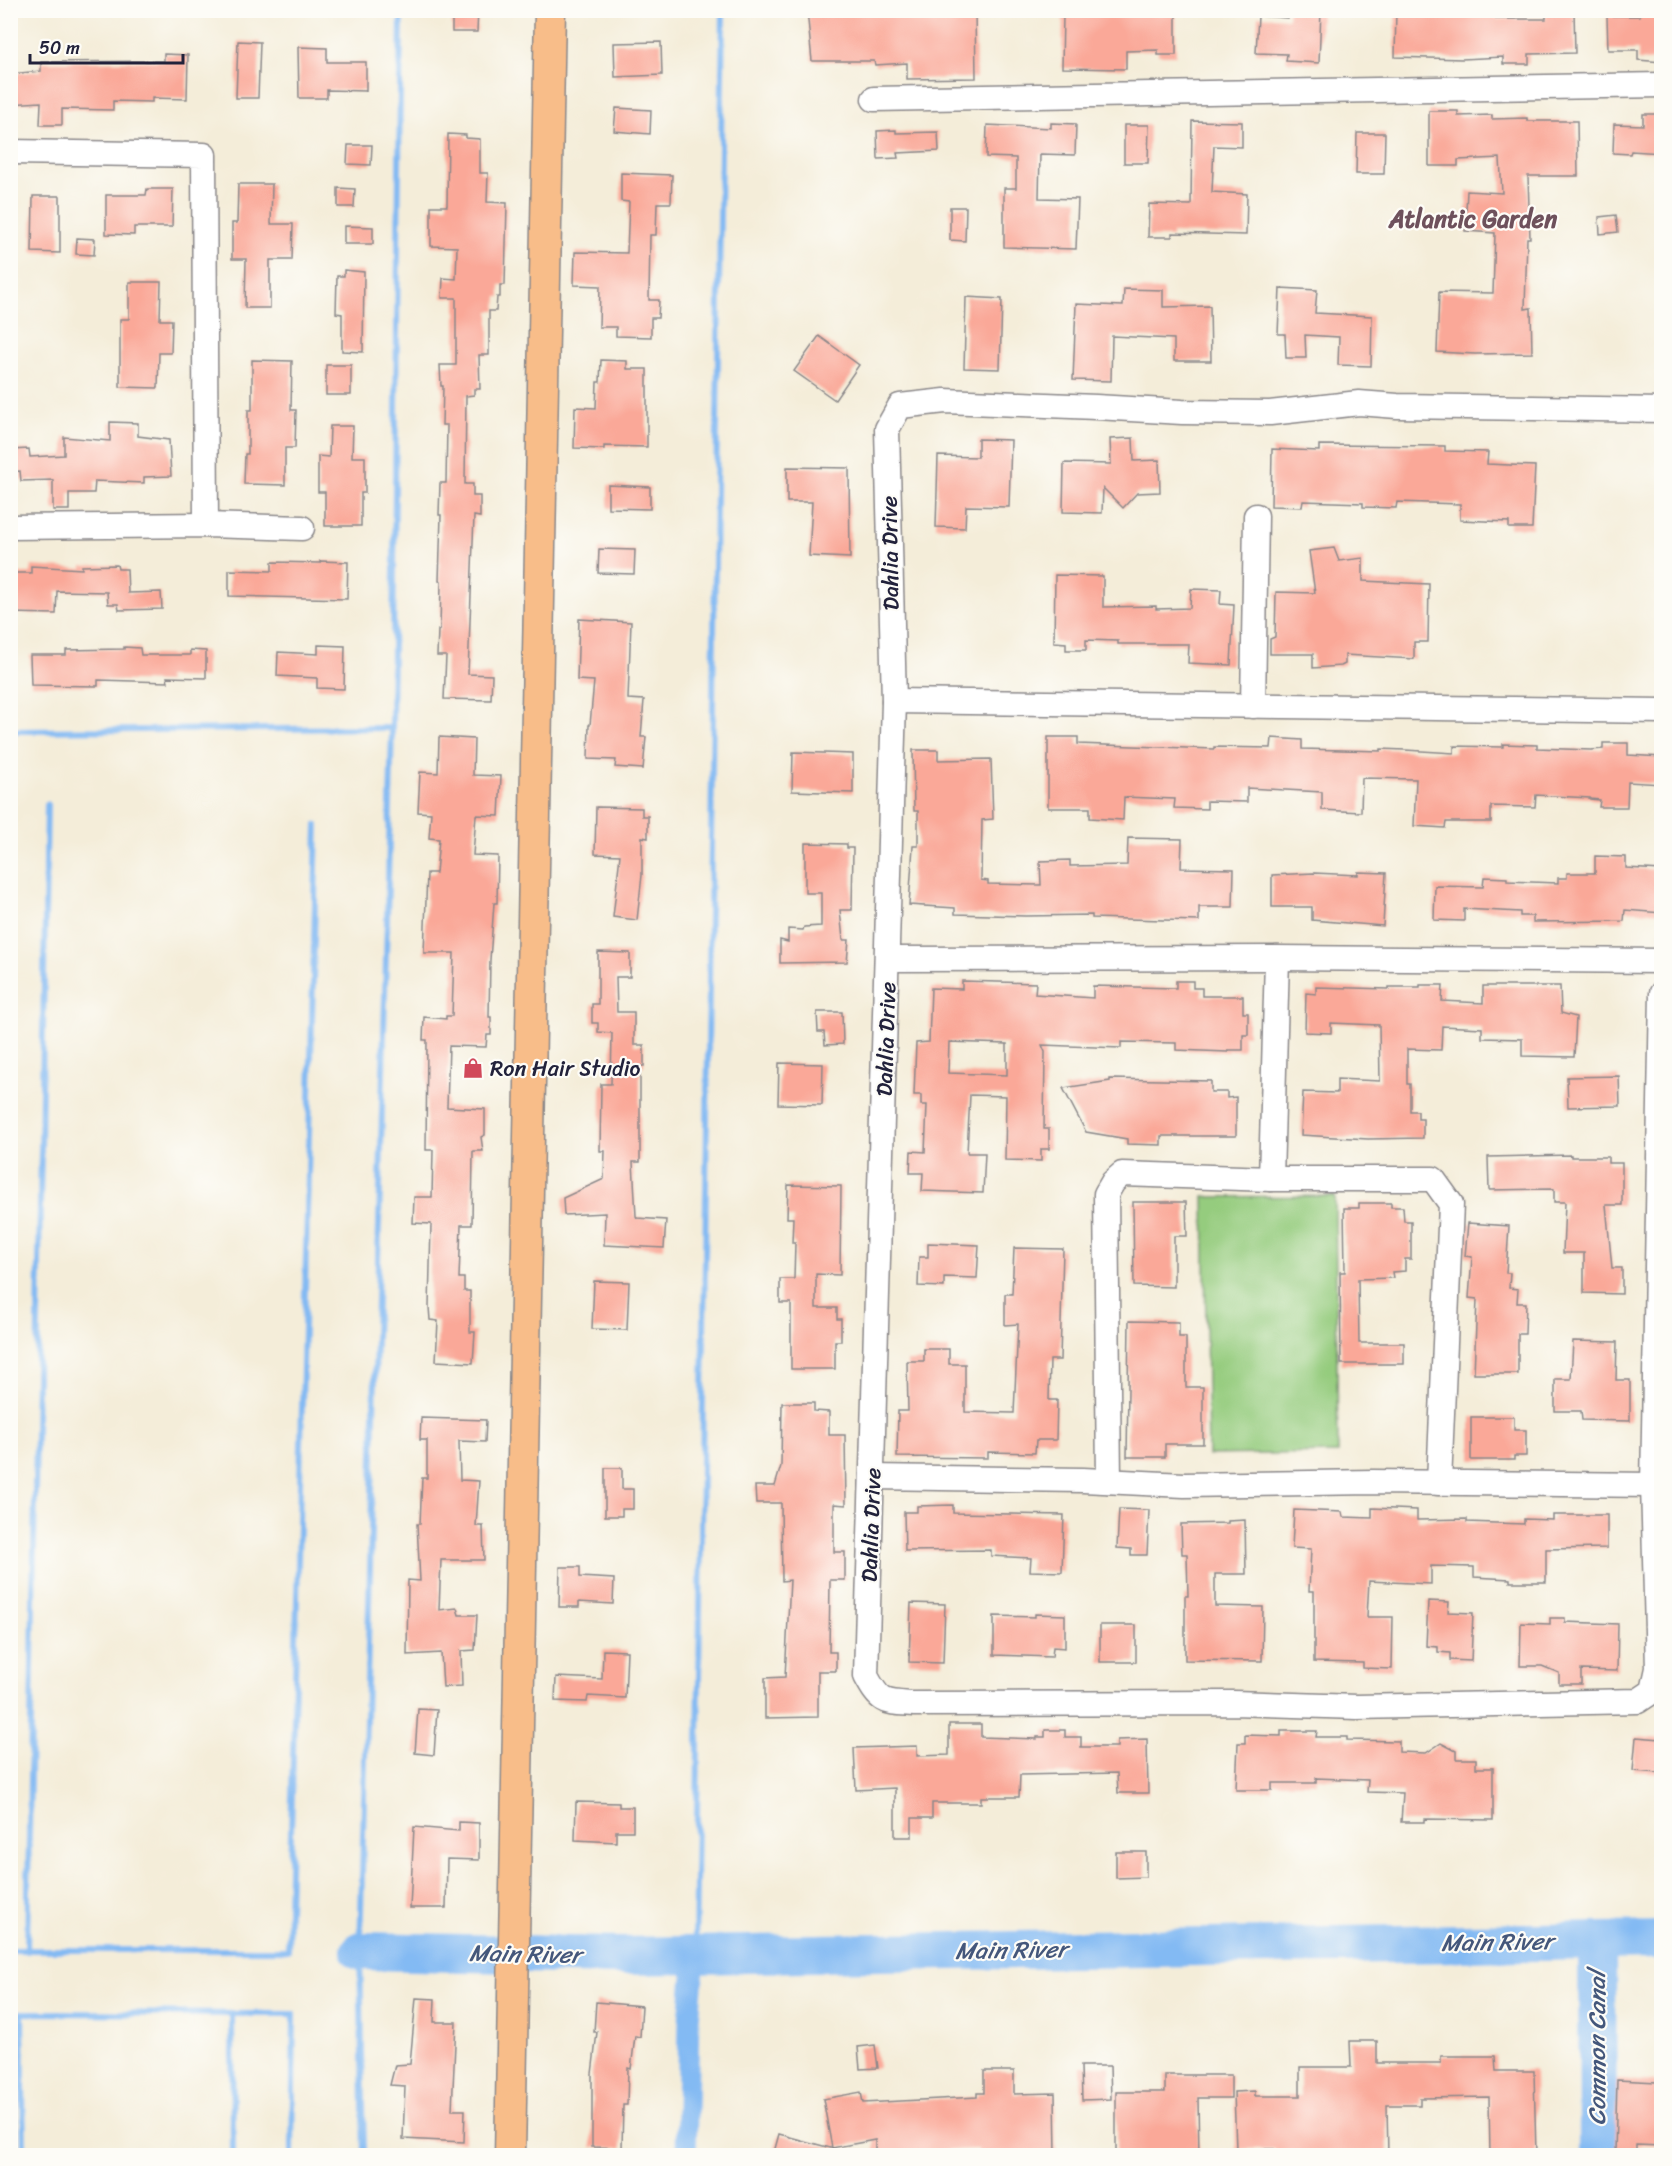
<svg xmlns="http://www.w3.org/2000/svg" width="1672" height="2166" font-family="Sriracha,sans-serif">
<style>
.green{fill:#95cc7e;stroke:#5c775c;stroke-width:1.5}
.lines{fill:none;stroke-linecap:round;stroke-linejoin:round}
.stream{stroke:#83baf3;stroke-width:6}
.canal{stroke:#83baf3;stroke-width:21}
.river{stroke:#83baf3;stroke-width:38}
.building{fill:#faa898;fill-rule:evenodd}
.minor-casing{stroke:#8b888a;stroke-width:27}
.major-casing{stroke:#8b888a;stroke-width:33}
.minor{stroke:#fff;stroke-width:24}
.major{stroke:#f8bd89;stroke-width:30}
.labels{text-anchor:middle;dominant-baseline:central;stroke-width:4.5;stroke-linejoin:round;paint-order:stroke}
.street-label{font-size:22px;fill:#22223b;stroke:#fdfcf7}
.poi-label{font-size:22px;fill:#22223b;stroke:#fdfcf7;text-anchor:start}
.neighbourhood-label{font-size:24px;font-weight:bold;fill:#6e515c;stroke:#fdfcf7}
.water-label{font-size:24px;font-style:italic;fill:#44577b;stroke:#fdfcf7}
</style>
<rect width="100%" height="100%" fill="#fdfcf7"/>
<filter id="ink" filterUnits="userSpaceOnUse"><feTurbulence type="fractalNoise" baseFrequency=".0167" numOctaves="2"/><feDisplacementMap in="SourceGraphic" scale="12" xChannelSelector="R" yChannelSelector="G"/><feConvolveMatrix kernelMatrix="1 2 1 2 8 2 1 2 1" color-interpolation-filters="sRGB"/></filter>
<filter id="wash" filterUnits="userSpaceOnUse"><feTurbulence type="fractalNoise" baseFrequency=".008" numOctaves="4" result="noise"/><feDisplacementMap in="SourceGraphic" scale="24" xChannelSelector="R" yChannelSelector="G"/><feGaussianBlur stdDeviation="1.35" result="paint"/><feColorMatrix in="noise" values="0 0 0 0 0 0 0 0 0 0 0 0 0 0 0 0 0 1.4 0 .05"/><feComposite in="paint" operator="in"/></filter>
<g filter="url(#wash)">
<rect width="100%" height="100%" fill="#f4edd9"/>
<path class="green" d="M1335 1196 1338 1453 1208 1455 1204 1197Z"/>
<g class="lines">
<g class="stream">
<path d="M10 731 392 728"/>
<path d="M10 1950H288L317 825"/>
<path d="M27 1951 47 804"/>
<path d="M695 1955 723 10"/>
<path d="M10 2013 294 2014 292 2156"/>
<path d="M22 2013 24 2156"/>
<path d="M232 2013 233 2156"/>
<path d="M364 2156 360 1951 392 728 401 10"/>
</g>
<path class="canal" d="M686 2156 689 2020 695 1955"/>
<g class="river">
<path d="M1597 1941 1598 2156"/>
<path d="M360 1951 621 1956 1662 1940"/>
</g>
</g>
<g id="blocks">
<g class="building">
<path d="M452 10H478L477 32H452Z"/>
<path d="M807 10H975L976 78 907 79V63L875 65 874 61H812Z"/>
<path d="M1114 10H1176V55H1158V50L1126 51V69L1062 68 1063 15H1114Z"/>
<path d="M1289 10H1321L1319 63 1286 61 1287 54 1256 53 1258 16 1288 18Z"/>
<path d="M1396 10H1457V16L1496 14V19H1546V10H1574L1575 53 1529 54V64H1503V57L1462 59 1395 57Z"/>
<path d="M1641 10H1662V62L1638 60V50H1608L1607 16H1640Z"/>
<path d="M238 41 260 42 258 98H236Z"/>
<path d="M661 42 662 75 615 77 614 43Z"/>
<path d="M298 47 327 48V62H366V91L327 90V98H299Z"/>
<path d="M164 54 188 55 187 99 152 98V102L113 101V110L62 109V125H40L41 102 10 104V74L41 71V62L164 61Z"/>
<path d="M616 108 651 110 650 134 614 131Z"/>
<path d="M1429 111H1458V116L1492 115V119L1527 118V121H1577L1578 176H1528L1530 238H1527L1525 309 1531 308 1532 353 1475 354 1437 352 1439 292 1493 293 1495 233 1465 231 1467 191 1502 193 1500 158 1458 160V166H1429Z"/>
<path d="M1643 114H1662V153L1631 151 1630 154 1613 153 1614 124 1643 125Z"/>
<path d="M1192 121 1242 122V147L1214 146 1212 192 1247 194 1246 235 1172 233V237H1148L1149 204 1191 205Z"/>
<path d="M1051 123 1076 124 1075 155 1040 154 1039 198 1078 199 1076 249 1004 247V188H1016V158L986 157 987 125 1051 128Z"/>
<path d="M1124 125H1149L1148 163H1124Z"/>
<path d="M896 130V133L938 132 939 151 897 153 898 158 878 159 877 131Z"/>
<path d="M1357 133H1385L1384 174H1356Z"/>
<path d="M448 134 466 135V138L480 139V173H488L487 202 507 203 505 285H500V297H497L496 311H489V355H479L480 389H474V395L466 396 465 484H473V496H480V517L474 516 468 674 492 675 491 700 444 699 446 656H437L438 630H440L441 581H439L441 515H439L440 483H446L447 425H442L443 386H441L440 365H456V298H442L443 278 456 279 457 247 431 246V206H447Z"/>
<path d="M348 145H372L371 165 347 164Z"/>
<path d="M621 173 672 175 671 203H657L656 235H650L649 300H659L658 318H651V337L616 336V327H599L600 286 574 285 575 252 627 253 629 202 621 201Z"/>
<path d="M238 184H272L271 224H293L292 260H270V308H245L246 259H232V223H237Z"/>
<path d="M338 188 355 189 354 207H338Z"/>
<path d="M147 189H173L172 227H134V235L106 234V195H146Z"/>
<path d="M33 196H60V253L32 252Z"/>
<path d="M950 207H966L965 241 950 240Z"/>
<path d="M1616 215 1618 232 1600 234 1599 217Z"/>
<path d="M344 226 373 227V244H344Z"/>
<path d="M77 238 95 239 94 255 76 254Z"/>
<path d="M344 270 364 272 363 352 342 351V314L336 313 337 276H344Z"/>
<path d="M129 282H161L160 320H172L171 353H159L158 388 120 387V319H129Z"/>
<path d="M1280 288 1317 290 1315 313 1372 316 1371 366 1338 365 1339 337 1305 335 1306 358H1286L1285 334H1278Z"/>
<path d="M1124 289 1163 290V307L1210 306 1211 361H1174V339L1112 336 1111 381 1073 380 1076 304 1123 306Z"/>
<path d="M966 297 1002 299 1000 369 964 368Z"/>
<path d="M819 336 859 365 835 400 794 371Z"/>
<path d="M252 360 292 361 291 410H296L295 448H285V485L244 484 245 454H248V410H252Z"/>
<path d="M601 360 627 361V369H647V447L604 446V449L574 448 575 407 596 408 597 382H600Z"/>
<rect x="326" y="365" width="25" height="30"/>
<path d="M110 422 138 423V436L169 440 171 476 144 477V483L95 481 94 493H69V510H53V480L21 481 20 471 10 472V450L29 449 30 457 64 455V437L110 441Z"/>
<path d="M330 426H353L352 457H365V493H361V526H325V492H318V456L329 457Z"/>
<path d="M1133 438 1134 461 1159 460 1160 492 1137 493 1123 508 1103 488 1102 513 1063 512 1064 463 1111 464 1110 439Z"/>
<path d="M978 439 1011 440 1009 507 966 506 965 528 936 527 938 456 978 457Z"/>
<path d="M1319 445 1445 446V451L1488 452 1487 464 1535 466 1532 528H1509V522L1460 520V504L1397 502 1396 508 1363 507V503L1303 501 1302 507 1271 506 1272 449 1319 451Z"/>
<path d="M787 467 849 468 850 558 809 556 812 502H787Z"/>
<path d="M608 485 650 487V509L608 508Z"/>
<path d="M1334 548 1339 561 1363 558V581L1429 584 1428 642H1414V659L1345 655V664L1341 666 1313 668V654H1270V639L1275 637 1276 592 1315 593 1309 551Z"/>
<path d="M599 549 635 550 634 574 598 573Z"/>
<path d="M320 561 348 562 347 599 229 596V570L272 571V562L320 563Z"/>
<path d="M117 565 118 569H127L128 593 161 592 162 609 119 610 118 604H108L107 592 57 591 56 614 10 613V573H31V566L82 569V566Z"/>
<path d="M1055 575 1103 576V607L1156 606V609L1190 608 1191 589 1221 590 1220 604 1234 605 1231 665 1188 663 1189 644H1118V641L1086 640V650H1066V643L1054 642Z"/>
<path d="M579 619 631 622 628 699 644 700 641 737H646L643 769 615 767 616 760 588 759 589 725H590L594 681 577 680Z"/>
<path d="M318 645 345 646 344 689 317 688V678L277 676 278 652 318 654Z"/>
<path d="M124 647 140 648 141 655H190V650L206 651V678L167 677 168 682 98 680V686L31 685 30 655H66V650L124 649Z"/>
<path d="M439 737 474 739 473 775 501 776 499 816 476 815 473 855 498 856 497 903H494L490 960 489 1017H491V1035H487L486 1047 449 1046 447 1107 485 1109V1135L481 1137 483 1151H473L472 1225H461L459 1278H464V1291H470V1332H475L473 1363 436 1361 438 1321 430 1320 429 1307 431 1224 413 1223 414 1197H432L433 1150H426L427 1040H423L424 1017 446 1019V1016H452L454 953H424L427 873H436L439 839 429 838 431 813 418 812 420 772 438 773Z"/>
<path d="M1048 737H1078V744L1214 749V747L1271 748 1272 738 1302 740V749L1381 751V749L1405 750 1454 753V746L1503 747V744L1537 745V748L1591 750 1603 749V743H1628V755L1662 757V784L1628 782 1627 807H1599L1600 800 1590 799V798L1536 795 1535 807 1491 806V822H1446L1445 828 1414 826 1416 779 1362 778 1361 812 1322 810V792L1247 788V802L1207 801V809L1174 808 1175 799 1124 797 1123 820 1090 818V808H1048Z"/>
<path d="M913 750H938V760L991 759 993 819 982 820 981 880 988 881V884L1041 885 1040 861 1070 860V866L1127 865 1128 838 1182 839 1181 868 1234 869 1233 907H1199V921L1092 918V915L1025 916 955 914V908L909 905 913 846H918V811H914Z"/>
<path d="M793 752 853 754V793L792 791Z"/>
<path d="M596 807 642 808V816H648V838L642 837V875L637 920 613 917 620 855 595 854Z"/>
<path d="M805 843 847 844V848H853L852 910H840L843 940H849L847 962 780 963V940L788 942V929L803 930 804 927 821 926V893H805Z"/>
<path d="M1595 856 1626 857V868L1662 870V913L1625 910 1624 921 1533 922V916H1520V912L1464 909V921L1434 920 1435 886 1483 887 1484 877 1507 878V881L1558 883V878H1567V873H1595Z"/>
<path d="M1358 872 1386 873 1383 926 1312 920V907H1272V875L1314 873 1358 875Z"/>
<path d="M598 952 630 953V977H616L617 1012H634V1045H644V1066H640V1162H633L636 1216 637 1218 666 1220 664 1248 604 1245 605 1213 564 1215 563 1198 604 1179 605 1151H600L601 1084H611L612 1033 598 1032V1023H592V1004H598Z"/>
<path d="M962 981 1036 983 1035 994 1093 998V986L1176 988V981H1193V988H1202V996H1243V1013H1248V1035H1243V1050H1228V1052L1176 1050V1043L1121 1042V1048L1042 1045 1045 1052 1044 1129H1049V1149H1041V1161L1005 1160 1006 1096 970 1095 967 1153H985L983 1193 922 1191 923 1173H910L911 1151 925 1152 927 1105H921V1095H914L916 1043 929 1042 931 988 962 989ZM949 1042 1007 1044V1075L948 1073Z"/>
<path d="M1420 985H1443L1442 1001 1483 1003V986H1560L1561 1013 1576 1017 1574 1057 1522 1056V1039L1482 1038V1028L1442 1026 1441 1050 1407 1049V1084H1410V1111H1418V1119H1423V1138L1368 1139 1301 1135 1303 1092 1337 1093V1079L1380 1081 1379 1025 1331 1023V1033L1305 1032 1306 993 1316 994V987L1389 989V987H1420Z"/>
<path d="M817 1012H842L843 1044 825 1045 824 1032H818Z"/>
<path d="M779 1063 823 1064 822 1105 778 1104Z"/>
<path d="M1619 1076 1620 1106 1568 1107 1567 1077Z"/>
<path d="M1110 1079 1211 1081V1092H1227V1098L1236 1097V1136H1161V1145L1127 1144V1139L1086 1132 1063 1088 1110 1081Z"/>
<path d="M1571 1155V1157H1608V1163H1622V1205H1606L1612 1268H1622V1294L1584 1293V1253H1563L1565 1202H1554V1189L1489 1190 1488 1157Z"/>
<path d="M788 1185 841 1186 840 1275 816 1274V1308H837V1319H841V1341H835V1369H791V1303H780V1279H794L795 1243H792L793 1218H787Z"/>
<path d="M1133 1202H1186L1187 1236H1174V1287L1134 1286Z"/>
<path d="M1359 1203H1391V1207H1403L1404 1221H1411V1259H1405V1271L1392 1272 1393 1278 1358 1279 1359 1343H1404V1364H1341L1340 1272H1345L1344 1208H1359Z"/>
<path d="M1468 1223 1509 1226 1506 1273H1510L1509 1288 1518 1289 1517 1303H1526L1525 1334H1518V1374H1474L1477 1299 1469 1298 1472 1257 1465 1256Z"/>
<path d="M928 1243 979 1245 977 1278 944 1277V1287L918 1286 919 1257H928Z"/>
<path d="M1014 1248 1063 1249 1060 1360H1050L1049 1400H1057L1056 1440H1036L1035 1453 988 1452V1458L897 1457 898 1411H908L907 1361H924V1349H949V1364H965V1412L1014 1413 1018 1324 1005 1325V1294H1012Z"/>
<path d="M594 1281 629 1282 627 1330 592 1329Z"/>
<path d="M1129 1321 1179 1322V1337H1186V1387H1203V1444H1165V1457H1127Z"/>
<path d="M1573 1341 1617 1342 1616 1380H1630V1421L1582 1420 1581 1411H1555V1379H1571Z"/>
<path d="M782 1403H814V1411L829 1412V1435H845L846 1505 834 1504V1552H845V1580H830L829 1652H836V1671H818V1717L765 1718V1678L785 1677 790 1580 782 1581 781 1503H756L755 1486H775L781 1466Z"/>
<path d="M1471 1417H1514V1430H1526V1456H1514V1460H1471Z"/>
<path d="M421 1418 486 1420 485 1442 459 1441 460 1480 479 1481 476 1526H483L484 1560H441L439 1610 457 1608 459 1615H477L475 1650 461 1651 462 1686 443 1687 441 1653 407 1655 408 1580 420 1581 417 1524H420L422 1478H427V1440H420Z"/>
<path d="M605 1468H622V1489H633V1509H622V1516H605Z"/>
<path d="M953 1505V1513L1064 1515 1062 1572 1030 1571 1031 1558 991 1556V1550L905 1551 904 1512H917V1506Z"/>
<path d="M1372 1508 1417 1510V1520L1467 1519V1522L1524 1524V1519L1553 1520V1515H1607V1548L1546 1549V1582H1510V1579L1474 1577V1567L1431 1566V1584L1369 1581 1367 1617H1393L1392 1669 1363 1668V1663L1314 1662V1591H1309L1311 1549 1292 1548 1294 1510 1342 1512 1343 1517 1372 1518Z"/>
<path d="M1119 1509 1149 1510 1147 1555H1131V1549L1117 1548Z"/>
<path d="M1245 1520 1246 1574H1215V1606L1263 1607 1262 1661 1185 1660V1596H1188L1187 1554H1182L1181 1524 1228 1523V1521Z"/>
<path d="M560 1567H580V1577L614 1579 613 1604 579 1602V1607H559Z"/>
<path d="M1428 1601 1449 1602 1448 1612 1473 1613 1471 1661 1450 1660V1653L1438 1652V1647L1426 1646Z"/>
<path d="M911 1603 945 1604 943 1663 909 1662Z"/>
<path d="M1035 1614 1065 1615V1648L1053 1647 1052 1657 994 1655V1616L1035 1617Z"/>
<path d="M1550 1618H1565V1622L1618 1624 1617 1671 1581 1670V1684H1559V1673L1542 1666H1520L1521 1623 1550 1624Z"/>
<rect x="1100" y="1625" width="36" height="37"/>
<path d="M603 1650 627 1651 625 1698 588 1696 587 1702 555 1701 556 1677 602 1679Z"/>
<path d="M418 1709 437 1710 434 1755 415 1753Z"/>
<path d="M949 1724H981V1737L1037 1739V1737H1045V1730H1065V1737H1081V1747H1117V1740L1147 1739 1148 1793H1118L1117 1773 1020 1775 1019 1797H981V1803H932V1818H912V1837H895V1788L856 1790 854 1748 917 1746V1756L949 1755Z"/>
<path d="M1281 1731H1317L1316 1737H1347V1740L1399 1741V1752L1426 1753 1441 1743 1456 1751V1759H1476V1768H1493V1820L1424 1819V1822H1401L1403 1793 1367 1792 1368 1780 1316 1778V1783H1272V1790H1236L1238 1743H1245V1735L1281 1736Z"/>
<path d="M1636 1737 1661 1739 1659 1773 1633 1771Z"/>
<path d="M576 1802 619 1803V1807H633V1831H616V1842L575 1840Z"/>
<path d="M459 1822 479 1823V1860L447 1859 446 1908H410L414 1827 459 1831Z"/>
<path d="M1116 1852H1146V1877L1116 1878Z"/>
<path d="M416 1998 435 1999 434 2022H456L452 2110H465L464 2142 403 2139 405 2086 390 2085 395 2065 410 2064Z"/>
<path d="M596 2002 642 2006 640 2037 635 2036 631 2069 628 2068 627 2105H623L622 2148 592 2147V2074L597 2032H594Z"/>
<path d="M1350 2041H1377V2063H1441V2056H1495L1496 2071H1534L1536 2156H1490L1489 2097 1420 2098V2105H1387L1388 2156 1274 2154V2149H1236L1234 2092 1255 2091V2096H1300V2067H1351Z"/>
<path d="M875 2045 878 2068 860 2069 858 2047Z"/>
<path d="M1081 2066H1110L1111 2099 1082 2100Z"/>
<path d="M984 2071H1014V2094L1055 2093 1056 2156H978V2149L875 2155V2140L832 2148 823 2099 861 2092 863 2103 977 2097V2093H984Z"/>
<path d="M1165 2075H1231V2098H1198L1199 2156H1116V2092H1165Z"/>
<path d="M1617 2080 1657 2082 1656 2113H1662V2146L1636 2145V2155L1615 2154Z"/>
<path d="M779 2134 838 2150 837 2156H773Z"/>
</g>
</g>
</g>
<g filter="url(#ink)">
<use href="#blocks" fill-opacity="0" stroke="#8b888a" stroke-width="1.5"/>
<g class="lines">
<g class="minor-casing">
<g id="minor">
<path d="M874 99 1662 85"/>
<path d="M10 152 204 155 206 525"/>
<path d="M1662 410 1397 406 1359 403 1270 413 1182 412 1096 407 945 401 900 406 887 429 894 701 866 1676C881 1704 884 1702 914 1704L1234 1703 1357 1707 1638 1701 1653 1691 1658 1668 1653 1485 1662 993"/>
<path d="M10 527 206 525 302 528"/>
<path d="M894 701 1662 711"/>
<path d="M1253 706 1256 516"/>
<path d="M888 959 1277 958 1662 961"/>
<path d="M1271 1179 1277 958"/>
<path d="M872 1477 1083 1480 1184 1485 1373 1482 1653 1485"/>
<path d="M1109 1481 1106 1194 1113 1182 1122 1174 1271 1179H1433L1451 1204 1439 1483"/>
</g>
</g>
<g class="major-casing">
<path id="major" d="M510 2156 550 10"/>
</g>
<use href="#minor" class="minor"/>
<use href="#major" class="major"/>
</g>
</g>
<defs>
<g id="shop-bare" transform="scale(1.62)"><path d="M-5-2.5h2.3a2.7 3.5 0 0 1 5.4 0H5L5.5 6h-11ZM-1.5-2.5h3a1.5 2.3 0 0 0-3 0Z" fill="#d1495b" stroke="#fdfcf7" stroke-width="2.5" paint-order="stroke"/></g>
</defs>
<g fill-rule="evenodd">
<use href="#shop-bare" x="473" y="1068"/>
</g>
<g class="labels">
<g class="street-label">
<text transform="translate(890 553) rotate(-91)">Dahlia Drive</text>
<text transform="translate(886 1039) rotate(-88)">Dahlia Drive</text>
<text transform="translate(871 1525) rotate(-88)">Dahlia Drive</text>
</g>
<g class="poi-label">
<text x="490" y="1068">Ron Hair Studio</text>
</g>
<g class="neighbourhood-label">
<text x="1473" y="219">Atlantic Garden</text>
</g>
<g class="water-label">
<text transform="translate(1497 1942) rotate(-1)">Main River</text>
<text transform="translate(1011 1950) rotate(-1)">Main River</text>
<text transform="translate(525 1954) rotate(1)">Main River</text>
<text transform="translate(1597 2048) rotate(-90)">Common Canal</text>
</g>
</g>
<rect width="1672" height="2166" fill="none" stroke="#fdfcf7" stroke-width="36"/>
<path d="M30 54v9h153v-9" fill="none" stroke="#22223b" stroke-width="3"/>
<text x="39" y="54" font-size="18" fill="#22223b" stroke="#fdfcf7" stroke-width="4.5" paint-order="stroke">50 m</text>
</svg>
